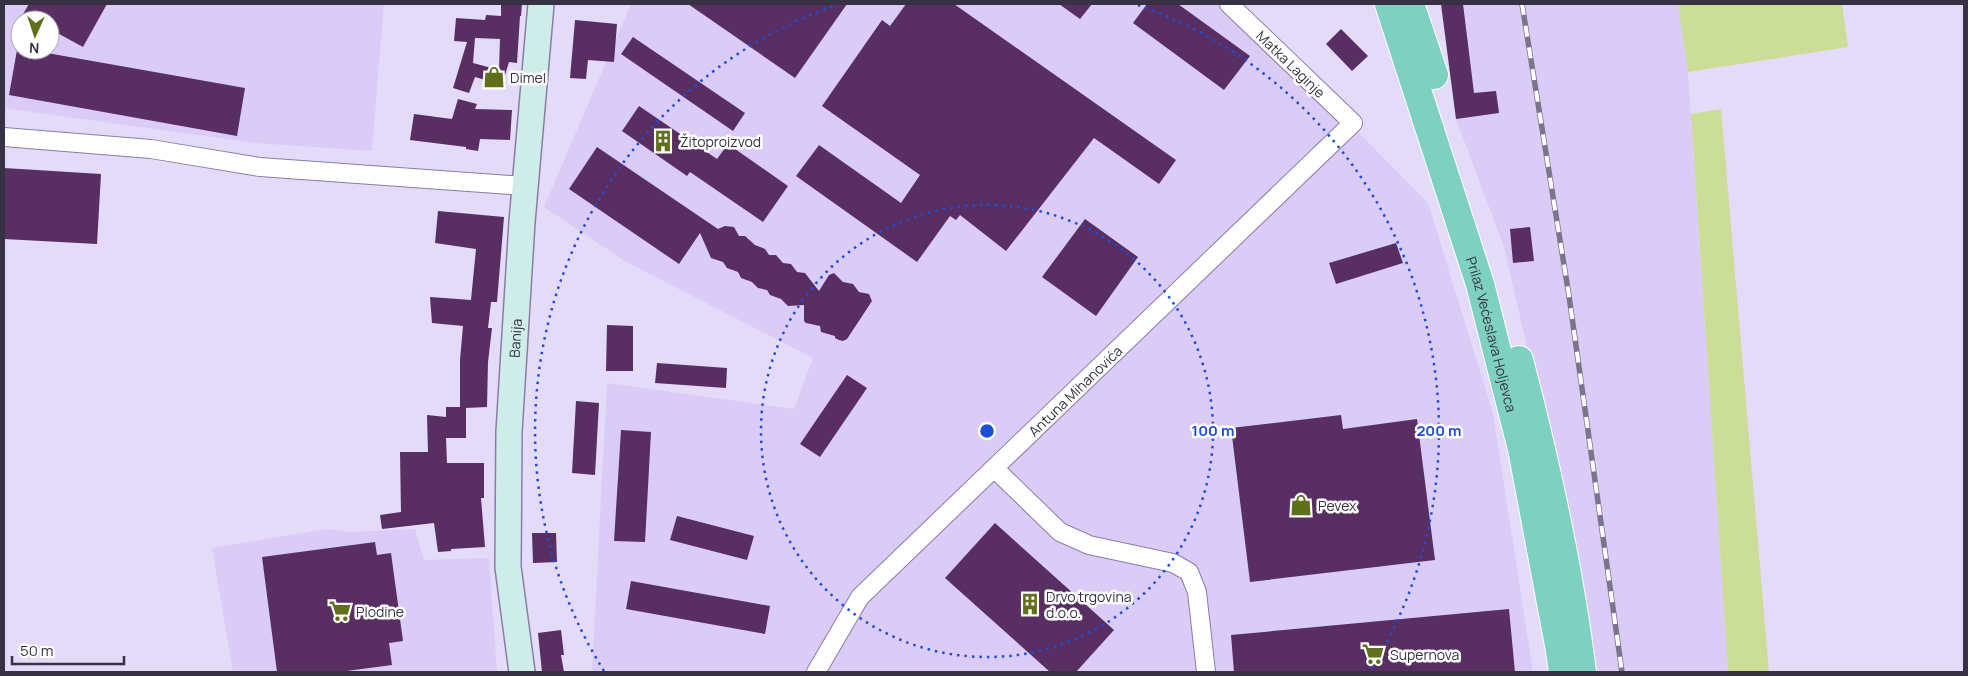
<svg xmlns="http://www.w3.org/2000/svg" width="1968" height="676" font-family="Manrope,sans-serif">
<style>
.built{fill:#daccf7;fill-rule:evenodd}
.green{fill:#ccdd97}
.building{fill:#592e63;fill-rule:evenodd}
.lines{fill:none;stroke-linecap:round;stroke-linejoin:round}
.minor-casing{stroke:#8a7ca7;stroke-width:20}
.secondary-casing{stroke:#8a7ca7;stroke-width:28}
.trunk-casing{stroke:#fff;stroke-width:30}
.minor{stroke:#fff;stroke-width:18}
.secondary{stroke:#ceede8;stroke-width:25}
.trunk{stroke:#7ed0c0;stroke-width:28}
.rail-casing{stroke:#7b748b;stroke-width:5.5}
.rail{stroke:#fff;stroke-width:4;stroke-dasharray:11;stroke-linecap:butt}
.ring{fill:none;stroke:#1d4ed8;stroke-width:2.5;stroke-dasharray:2.5 5}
.labels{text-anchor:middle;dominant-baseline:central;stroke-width:5;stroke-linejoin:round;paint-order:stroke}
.street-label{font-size:14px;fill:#373144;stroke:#fff}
.poi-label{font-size:14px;fill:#373144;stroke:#fff;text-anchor:start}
.centre{fill:#1d4ed8;stroke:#fff;stroke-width:2.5}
.ring-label{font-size:15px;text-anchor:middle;font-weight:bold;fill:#1d4ed8;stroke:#fff;stroke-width:5;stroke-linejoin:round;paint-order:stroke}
</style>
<rect width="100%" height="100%" fill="#e4dbf8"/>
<g class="built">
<path d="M4 4H384L372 151 255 143 4 108ZM20 20H50V50H20Z"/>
<path d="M631 4H1224L1355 129 1428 203 1493 413 1533 672H592L607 383 794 409 813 358 628 263 544 207Z"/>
<path d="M1441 4H1678L1688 72 1728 672H1593L1566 517 1504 247 1456 119Z"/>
<path d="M327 529 351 532 415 529 424 560 489 558 497 672H233L212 548Z"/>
</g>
<g class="green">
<path d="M1678 4H1842L1848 47 1688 72Z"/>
<path d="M1721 109 1769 672H1728L1691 114Z"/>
</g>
<g class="building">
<path d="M29 4H107L83 47 50 29V20H34L23 14Z"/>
<path d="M501 4H522L521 16H520L517 63 509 62 502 85 475 77 469 93 453 88 467 42 454 41 456 18 485 20 486 15 501 16ZM475 38 500 39 499 70 473 63Z"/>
<path d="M688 4H847L795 78Z"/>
<path d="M906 4H954L1176 160 1159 184 1094 138 1006 251 960 215 956 220 950 216 917 262 796 176 819 145 901 203 920 175 822 106 882 20 890 26Z"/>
<path d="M1059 4H1092L1080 19Z"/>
<path d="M1147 4H1178L1250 56 1224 90 1133 23Z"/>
<path d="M1441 4H1463L1474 93 1496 91 1499 113 1456 119Z"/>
<path d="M575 20 617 24 614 62 588 60 586 79 570 78Z"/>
<path d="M1341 29 1368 56 1352 71 1326 44Z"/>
<path d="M633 37 745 113 733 131 621 54Z"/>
<path d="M17 50H30L245 88 237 136 9 95Z"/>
<path d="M458 99 477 104 475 109 512 110 510 140 480 139 478 151 466 149V147L410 140 414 114 452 119Z"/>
<path d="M639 106 717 159 728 144 788 186 763 222 690 172 687 176 622 131Z"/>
<path d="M597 147 718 229 725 226 734 227 739 236H745L755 245 765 249 769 255H776L783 263 791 264 797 272 805 273 819 291 829 275 834 273 843 282 853 284 859 292 869 294 872 301 847 339 843 341 839 340 835 338V336L821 332 820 326 806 323 804 321V305L788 306 781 299 770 295 767 290 758 288 752 282 741 278 738 272 727 268 723 262 711 258 700 233 679 264 569 189Z"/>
<path d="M4 168 101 174 97 244 4 239Z"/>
<path d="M438 211 504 217 497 302H491L488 328H492L488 362 487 407 466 408V438H446L447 463H484V498H481L485 547 451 549V551L438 552 434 523 382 529 380 515 401 512 400 452H428L427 415 446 417V407H460V360L463 326 432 323 430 297 471 300 476 249 435 243Z"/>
<path d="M1085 219 1138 257 1096 316 1042 277Z"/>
<path d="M1530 227 1534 261 1513 263 1510 229Z"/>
<path d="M1396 243 1403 263 1336 284 1329 263Z"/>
<path d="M607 325 633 326V371H606Z"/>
<path d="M657 363 727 368 726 388 655 383Z"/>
<path d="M847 375 867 388 820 457 800 444Z"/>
<path d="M576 401 599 403 595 475 572 473Z"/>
<path d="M1341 415 1343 429 1417 419 1435 560 1250 582 1231 428Z"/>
<path d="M621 430 651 432 645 542 614 541Z"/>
<path d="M677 516 754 536 747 560 670 540Z"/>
<path d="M995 523 1114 630 1076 672H1050L945 578Z"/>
<path d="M532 533H556L557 562 533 563Z"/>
<path d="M375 542 377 555 391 553 403 641 389 643 392 665 339 672H277L262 557Z"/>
<path d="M631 581 770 606 765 634 626 609Z"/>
<path d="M1509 609 1515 672H1234L1231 635Z"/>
<path d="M561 630 564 655H561L564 672H542L538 633Z"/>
</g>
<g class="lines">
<g class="minor-casing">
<g id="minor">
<path d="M4 137 151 149 260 167 525 186"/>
<path d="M994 468 1060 532 1089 545 1173 563 1189 572 1197 592 1206 672"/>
<path id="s1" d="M816 672 860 597 1353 123 1229 4"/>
</g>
</g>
<g class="secondary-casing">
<g id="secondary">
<path id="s2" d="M522 672 508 567 509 432 522 222 541 4"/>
</g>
</g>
<g class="trunk-casing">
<g id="trunk">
<path id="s3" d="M1389 4 1480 284 1522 449 1559 645 1563 672"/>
<path d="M1410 4 1434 75"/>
<path d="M1519 360C1546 463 1569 567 1582 672"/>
</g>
</g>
<use href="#minor" class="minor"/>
<use href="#secondary" class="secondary"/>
<use href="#trunk" class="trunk"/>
<g class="rail-casing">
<path id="rail" d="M1522 4 1569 296 1622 672"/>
</g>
<use href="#rail" class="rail"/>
</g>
<g class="ring">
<circle cx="987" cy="431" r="226"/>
<path d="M604 671A452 452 0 0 1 836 5M1138 5A452 452 0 0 1 1370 671"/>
</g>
<defs>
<g id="shop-bare" transform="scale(1.725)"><path d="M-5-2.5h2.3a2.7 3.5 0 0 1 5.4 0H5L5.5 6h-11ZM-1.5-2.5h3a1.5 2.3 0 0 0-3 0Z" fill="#606f1b" stroke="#fff" stroke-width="2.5" paint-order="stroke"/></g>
<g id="building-bare" transform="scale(1.725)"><path d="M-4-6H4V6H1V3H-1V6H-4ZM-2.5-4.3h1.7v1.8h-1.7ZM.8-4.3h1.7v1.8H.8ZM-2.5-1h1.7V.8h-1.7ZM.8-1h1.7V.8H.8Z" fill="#606f1b" stroke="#fff" stroke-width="2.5" paint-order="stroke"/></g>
<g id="supermarket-bare" transform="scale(1.725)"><path d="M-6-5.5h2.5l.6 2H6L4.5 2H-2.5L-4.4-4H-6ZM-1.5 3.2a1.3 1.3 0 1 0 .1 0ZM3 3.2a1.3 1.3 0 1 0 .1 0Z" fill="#606f1b" stroke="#fff" stroke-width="2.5" paint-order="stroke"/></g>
</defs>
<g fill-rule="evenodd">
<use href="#shop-bare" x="494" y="77"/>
<use href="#building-bare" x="663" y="141"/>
<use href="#shop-bare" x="1301" y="505"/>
<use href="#building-bare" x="1030" y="604"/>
<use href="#supermarket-bare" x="340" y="611"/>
<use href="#supermarket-bare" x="1373" y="654"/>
</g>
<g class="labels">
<g class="street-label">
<text transform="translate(1291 64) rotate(44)">Matka Laginje</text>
<text stroke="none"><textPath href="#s3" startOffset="346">Prilaz Većeslava Holjevca</textPath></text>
<text stroke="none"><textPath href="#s2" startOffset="335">Banija</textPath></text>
<text stroke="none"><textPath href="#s1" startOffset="385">Antuna Mihanovića</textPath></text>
</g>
<g class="poi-label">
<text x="510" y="77">Dimel</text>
<text x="680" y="141">Žitoproizvod</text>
<text x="1318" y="505">Pevex</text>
<text x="1046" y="596">Drvo trgovina<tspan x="1046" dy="16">d.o.o.</tspan></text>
<text x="356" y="611">Plodine</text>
<text x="1390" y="654">Supernova</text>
</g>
</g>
<circle cx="987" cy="431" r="8" class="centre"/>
<g class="ring-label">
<text x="1213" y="436">100 m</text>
<text x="1439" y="436">200 m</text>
</g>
<rect width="1968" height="676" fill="none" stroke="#373144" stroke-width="10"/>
<g transform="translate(35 35) rotate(183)"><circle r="24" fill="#ffffff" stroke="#afadb4"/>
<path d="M0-4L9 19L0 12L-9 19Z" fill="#606f1b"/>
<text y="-8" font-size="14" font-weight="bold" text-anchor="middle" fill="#373144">N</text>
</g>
<path d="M12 656v8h112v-8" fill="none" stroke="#373144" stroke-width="2.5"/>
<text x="20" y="656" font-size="15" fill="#373144" stroke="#ffffff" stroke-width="4" paint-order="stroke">50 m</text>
</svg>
